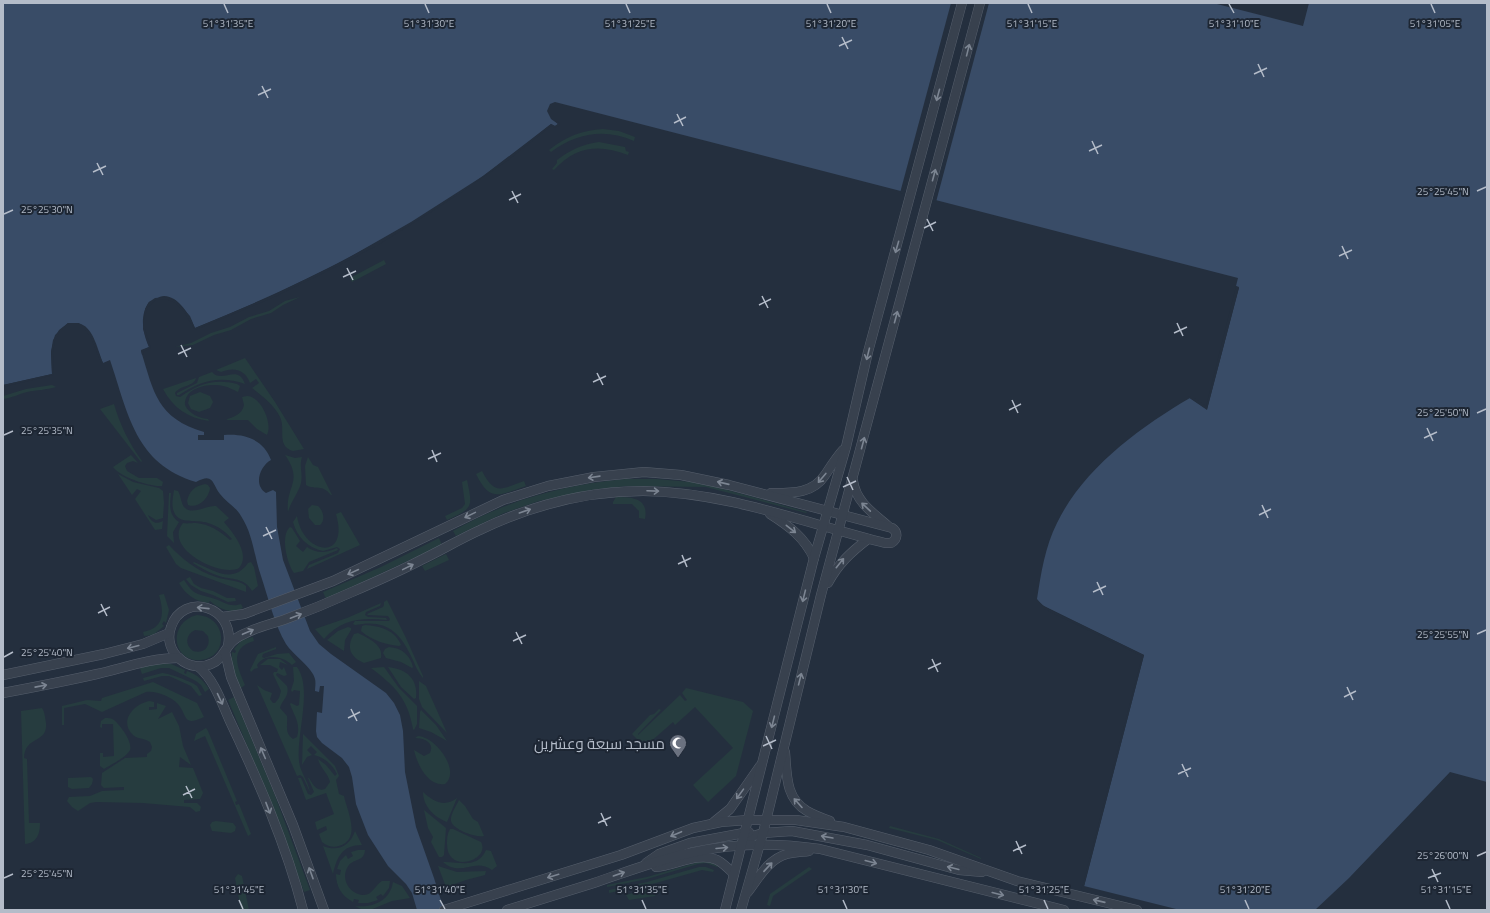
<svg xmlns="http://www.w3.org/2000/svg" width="1490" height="913" font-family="'Titillium Web',Cairo,sans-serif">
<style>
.green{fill:#263c3f;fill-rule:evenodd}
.water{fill:#394c67}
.pier{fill:#242f3e}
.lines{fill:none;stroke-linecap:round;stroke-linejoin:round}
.minor-casing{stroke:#565f6c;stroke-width:10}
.minor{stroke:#38414e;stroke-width:9}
.oneway{stroke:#7c8592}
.ticks{fill:none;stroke:#b4bcc9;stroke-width:1.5}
.labels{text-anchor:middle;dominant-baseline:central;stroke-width:4;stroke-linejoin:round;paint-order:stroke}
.poi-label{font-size:15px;fill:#b4bcc9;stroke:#1d2633;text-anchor:end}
.ticks-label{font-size:10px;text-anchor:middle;fill:#b4bcc9;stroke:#1d2633;stroke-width:4;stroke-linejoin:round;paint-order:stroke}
</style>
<rect width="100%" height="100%" fill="#242f3e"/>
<g class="green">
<path d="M603 129 619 131 635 137 634 141C605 128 576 133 551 152L549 150C565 137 582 130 603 129Z"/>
<path d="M599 142 625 147 626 151 629 152 628 155C599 144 576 146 554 170L552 169 557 163V160C570 150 583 144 599 142Z"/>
<path d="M384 260 386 264 352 282 350 278Z"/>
<path d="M300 297 283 305 271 313 251 319 231 330 214 335 193 345 175 347 191 343 211 333 230 327 249 317 269 311 285 301Z"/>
<path d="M245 358 275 402 304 449 293 451C276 446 286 429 280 417 274 405 262 396 252 388L259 383 256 379 250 383C245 369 233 367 221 372L216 370Z"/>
<path d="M212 372C222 384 238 363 245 384 220 375 200 381 179 395H177V393L197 383 199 377Z"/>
<path d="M196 378C194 387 180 385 175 393L176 396 180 397C198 384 215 378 237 384L240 386 238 392C233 390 229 387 223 386 210 383 184 387 185 405 189 414 199 418 208 419L209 421C188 418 173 408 163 389Z"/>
<path d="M52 385 56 387C46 390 37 390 27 392 19 394 12 398 3 399V396L26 389Z"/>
<path d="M200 392 210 396 213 402 210 408 199 412 191 409 188 403 190 396Z"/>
<path d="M247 396C261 396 273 424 267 435L257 429 248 420H226C234 416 242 415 244 405L242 397Z"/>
<path d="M114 404C120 425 129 443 142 461L141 462 100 409Z"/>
<path d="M131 455 138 463 133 461 127 463 125 466 127 471 139 478H157L163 482 162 486C150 487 120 477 113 467Z"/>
<path d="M285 455 295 458 302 457C299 466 303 474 301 483 299 492 291 501 288 512 285 486 304 482 285 455Z"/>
<path d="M308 457 313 465 318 467 332 495H331C321 483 316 491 306 485L305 466Z"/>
<path d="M482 471C495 496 501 489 524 481L526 486C500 495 490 503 476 474Z"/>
<path d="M118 474 133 482 159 488 163 491 164 503 163 518 156 520 148 515C151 522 156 525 163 521L162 529 155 530 135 499 141 491 137 489 132 495Z"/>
<path d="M625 479H656L702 483 807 512 806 513 706 487 627 486 591 490 539 501 504 513 456 536 453 531C508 500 562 485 625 479Z"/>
<path d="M467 480C473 508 473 508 447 520L445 516 462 508 465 504 462 482Z"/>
<path d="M205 484 208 485 210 488C209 498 198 509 188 505L187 501C189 491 195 486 205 484Z"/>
<path d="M174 490 178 491C181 496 181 503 184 507 192 516 206 505 216 506L229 518 224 522C233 533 251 554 239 568 221 578 162 548 183 523 187 524 191 523 196 523 209 524 220 531 230 540L232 539C225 531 218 526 208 523 197 519 179 525 174 512 171 506 173 497 174 490Z"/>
<path d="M169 493H171C170 504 168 515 179 522L173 532 174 543 167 536Z"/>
<path d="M616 497C632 497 649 498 645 519L639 518V511L632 504H613V502Z"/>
<path d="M312 505 318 506C323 510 326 520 320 525H315L309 518 308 509Z"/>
<path d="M341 512 360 545 307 569 309 565 338 553 340 549 337 547 323 551C308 548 297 537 293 522L297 516C303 555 350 562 336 514Z"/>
<path d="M290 527 292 528 300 541 296 546 303 552 307 547C317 554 326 553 337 548L338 550 309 562 303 571 294 573C287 564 280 535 290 527Z"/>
<path d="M439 538 442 545 326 599 323 592 381 567Z"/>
<path d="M169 545C182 559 197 571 216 577 226 581 238 579 246 586V592L181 568 176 564 166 547Z"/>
<path d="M446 554 449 560 425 571 422 566Z"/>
<path d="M194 562C213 570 233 585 248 563L251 562 254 567 258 586 252 591C244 577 232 580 219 576 210 573 201 568 193 563Z"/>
<path d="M190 577 194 584 201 588 213 591 227 598H235L236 601 228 602 213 595 201 591 191 585 186 579Z"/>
<path d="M184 580C187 584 190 589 194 592 199 595 206 596 212 598 223 601 229 608 241 604L243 608C230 615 218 608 210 601L208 603C195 601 186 595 179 583Z"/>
<path d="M164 594 169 610 166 623 164 621 162 624 164 626 153 635 144 636 143 632C165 628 164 612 159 595Z"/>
<path d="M387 600 406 638 423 676V678C417 671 415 664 411 656 399 630 384 619 355 625L353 624 355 621H389L390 619 388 616 368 615 367 614 383 607 384 605V602Z"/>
<path d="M381 603 380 606 366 612 365 615 368 617 386 618 387 620C362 617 341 619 324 639L315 629 347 618Z"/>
<path d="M197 615C227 616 230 657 201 660 172 663 167 622 197 615ZM195 630 203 631 208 636C211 647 204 654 193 651 185 645 185 635 195 630Z"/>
<path d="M365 625C380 626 395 630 401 645L399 646C384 644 373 641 361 631L362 626Z"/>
<path d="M348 627 351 628V630L345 640 344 651 327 640 338 631Z"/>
<path d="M358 633C368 638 384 645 381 658L364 663C350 657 346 647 354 634Z"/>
<path d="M253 637 254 641C228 648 238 668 245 685L241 688C235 676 230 665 232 652L235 653 236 651 234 649 242 640Z"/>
<path d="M276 647V649L263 654 262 657 264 658 277 654 289 653 296 662 292 665C283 656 265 653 257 665L258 668 254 669 251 672 250 670 258 654Z"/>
<path d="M389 647C402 648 410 655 413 667L412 668 401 662 386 658 383 653 385 649Z"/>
<path d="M268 659H280L288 665 280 662 279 667 282 670 284 667 287 675 284 676 277 673 276 675 287 686C290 696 282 700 280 708L287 716C288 725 284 733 293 739L297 737C301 723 294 716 290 704L291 703 297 706 299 705 300 691 294 690 292 692 291 690 294 681 293 667H297C313 689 296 734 299 761 300 772 308 781 310 792L303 777 300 775 297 776 257 685 264 690 272 693 270 699 273 703H275L279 698 281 691 273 674 274 672H277L278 669 270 665H260Z"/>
<path d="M160 663 171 664 185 670 184 673 186 674 187 671C198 675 203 680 209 689L205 692 201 685 196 681 169 668H161L142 674 140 668Z"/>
<path d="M384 667 399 688 417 706V724L414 730 413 729C408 699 395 686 371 668Z"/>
<path d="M388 667C407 669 418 679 416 698L414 699 401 687Z"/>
<path d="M162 673C168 673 193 682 197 686 199 689 200 692 202 695L199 696 191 686 169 676H162L144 681 143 678Z"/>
<path d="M419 681 426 686 447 733 422 707 419 699Z"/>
<path d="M153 682 197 703 204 717C182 727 188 716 178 704 172 697 155 690 146 692L102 712 85 704 64 708V725H62V706L87 700 101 701 102 698Z"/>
<path d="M686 688 743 702 753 711 736 776 708 802 693 785 733 748 695 707 675 725 673 722 648 744 644 740 641 743 632 734 650 715 654 714 659 709 661 710 638 734V735L680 695 685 701 687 700 682 693Z"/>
<path d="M234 697 274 793 310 890 304 892 268 795 228 700Z"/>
<path d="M150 701 154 702V707H149V710L157 709V703L166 706 158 719 172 712 179 726 183 746 191 765 180 757 179 767 193 768 203 793 200 799 184 800V803H197L201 807 200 811 196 812 190 807 143 803 96 802 90 803 78 811 72 807 67 801 69 797 90 796 102 791 124 790V787L104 788 101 785 102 773 125 758 147 757V754L151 751 152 747 150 742C144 738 137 739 133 735 118 721 135 703 150 701Z"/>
<path d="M42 708C45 713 45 717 46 723 48 744 25 735 24 758L27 759 29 823H40C40 834 37 843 25 844L21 711Z"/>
<path d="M421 710 436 725 447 741 431 732 419 728 420 712Z"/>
<path d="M105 718C108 718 111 718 114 720 120 725 133 742 130 750 127 757 110 765 104 769L100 766V753H103V757L114 756 113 724H102V728L100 727 101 721Z"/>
<path d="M206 728 208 731 237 801 235 802 236 805 239 804 251 834 248 836 205 736 194 741 196 734Z"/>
<path d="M303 734 335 766 339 776 336 780 339 794 344 796C347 811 362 839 339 846 333 848 327 846 322 842L319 834 327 830 326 826 317 830 315 822 334 814 326 793 306 800 298 778H301L308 794 311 795 314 792 308 778H309C313 784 316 792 325 789L330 782C328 773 320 768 318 759L326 765 335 776 337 774C332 764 325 758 314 755L317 752 311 746 307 750 312 755 307 757 302 765Z"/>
<path d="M418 736C436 737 461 771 445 784 428 787 417 764 414 750L424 756 430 753C435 742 423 738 415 738Z"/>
<path d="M91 777 93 779 92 784 89 788 72 789 68 787V778Z"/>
<path d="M423 792C433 801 444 808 457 798L447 822C434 817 423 806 423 792Z"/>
<path d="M459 800 465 806 473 819 478 822 484 836C477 838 453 830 451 821 450 815 456 806 459 800Z"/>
<path d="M424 810 446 828 444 855 442 857H439L431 842 433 837 428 828Z"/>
<path d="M216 821 233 823 236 827 235 831 231 833 212 831 210 825 212 822Z"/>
<path d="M890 826 939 839 981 858V859L937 840 889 828Z"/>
<path d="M450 829H453L481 842C491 860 447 875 447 844 447 839 447 834 450 829Z"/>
<path d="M355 831 362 845C342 845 337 857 333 874L323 846C338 852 350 846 355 831Z"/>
<path d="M358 850H365C364 863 353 857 347 868 341 880 350 894 363 895 372 896 375 885 382 881H390L389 888 383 896 381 894 376 897 378 900 368 903H358L359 900 354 899 353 902C342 896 336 887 336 874L340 875 341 870 337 869 340 861 346 855 348 859 353 856 351 852Z"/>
<path d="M486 850 491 851 497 866 492 870C474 857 461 878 443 862 458 861 477 870 486 850Z"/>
<path d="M702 861 710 862 718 866 717 867 706 863 698 864 647 879 607 887V885L647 877Z"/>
<path d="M438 866 457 872 486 871 485 875 466 880 446 887Z"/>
<path d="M699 867H706L714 870 713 872 702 870 656 883 609 893V890L647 882Z"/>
<path d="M809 867 812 869 773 896 770 906 767 905 770 894Z"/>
<path d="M238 874 242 876 249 910H241L235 878Z"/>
<path d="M393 882 402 886 410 898 392 901 370 910H363L355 906C373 908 390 901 393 882Z"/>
<path d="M661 884 655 896 629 900 626 895Z"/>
</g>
<path class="water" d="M3 3H1213L1303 26 1309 3H1487V782L1450 772 1349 878 1315 910H1078L1144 655 1042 605 1037 599C1041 573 1045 547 1057 523 1083 469 1140 427 1190 398L1207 409 1239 288 1236 286 1238 278 555 102 550 104 547 111 551 119 558 124 555 126 551 124C521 148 491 171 459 193 376 247 287 291 195 328 190 316 179 296 164 296 159 296 153 301 149 302 139 316 143 334 149 347L141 351C154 393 157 418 204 432V435H198V440H224V435C245 433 264 440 271 460 260 466 253 485 266 493L273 490 276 492 277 527 283 560 310 631 319 644 331 654 386 693 394 703 400 715 403 731 405 772 416 827 434 878 444 910H417L412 893 406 884 388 866 368 835 356 804 352 777 349 767 342 758 322 743 317 737 316 731 317 712 322 713 324 686H320L319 692 315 691C315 688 316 683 315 679 313 668 293 655 286 644 275 626 268 597 261 576 254 556 253 534 241 516 236 507 226 502 220 494 212 484 214 472 196 482 135 464 128 413 110 360L103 363C98 351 94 329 81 324 77 323 72 323 68 323L55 335 51 352 52 374 3 385Z"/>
<g class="pier">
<path d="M951 3H989L936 202 900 193Z"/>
<path d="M558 121 560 124 559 126 555 128 551 126 507 161 436 209 378 245 342 264 270 299 195 330 184 312 175 303 166 299 156 300 148 307 145 316V329L151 348 143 352 144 354 142 355 141 350 149 347 143 329 145 309 149 302 155 298 167 297 176 301 190 316 195 328 269 297 341 262 411 222 483 176 551 124 555 126 558 124 556 122Z"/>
<path d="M1236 286 1239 287 1207 410 1188 397 1191 396 1206 406Z"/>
<path d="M68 323H79L90 333 103 363H101L91 338 85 330 79 325H69L60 331 55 341 53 352 54 375 3 387V385L52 374 51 352 53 340 59 330Z"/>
<path d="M1035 598 1045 607 1144 655 1084 886 1180 910H1076L1142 656 1044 609 1035 601Z"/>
</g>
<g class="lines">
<g class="minor-casing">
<g id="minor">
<path d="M853 481C856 502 873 513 888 526"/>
<path d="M771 493C791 493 813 494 825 475 831 466 836 458 843 450"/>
<path d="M770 514C789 526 804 537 814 558"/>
<path d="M828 583C838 564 851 552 868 539"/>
<path d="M222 617 244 614 333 581 503 500 548 486 594 477 644 472 681 475 729 485 892 528C898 532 898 539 891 543H885C805 523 726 492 643 491 587 491 530 506 480 530 460 539 440 551 421 560 398 572 375 582 352 592 330 602 308 611 286 619 272 624 257 627 244 634 239 636 234 639 230 644 224 651 222 659 213 663 189 675 162 652 171 627 183 591 236 606 228 646"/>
<path d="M225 652 231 677 293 825 324 910"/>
<path d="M199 667C214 680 221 701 229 719 258 780 286 844 303 910"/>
<path d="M3 675 104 654 143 644 169 633"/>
<path d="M3 693C35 687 66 681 97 674 124 668 150 658 179 658"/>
<path d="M785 752C787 774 785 798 807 811 814 815 822 818 830 821"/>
<path d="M714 822 730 809 760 766"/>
<path d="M742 846 753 836 763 833 792 831 867 845 959 870 982 872"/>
<path d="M646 863 659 854 690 843 749 832"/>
<path d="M656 867C675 866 698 851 717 860 723 863 729 869 734 874"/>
<path d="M747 893C758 879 768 859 787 854 794 852 802 852 809 851"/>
<path d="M444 910 621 855 693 828 721 822 748 820H796L844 827 929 850 1017 881 1137 910"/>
<path d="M507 910C536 901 565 892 594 883 626 872 657 860 690 853 732 843 778 843 820 849L1064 910"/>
<path d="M725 910 814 558 846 447 868 352 962 3"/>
<path d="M741 910 763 833 821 595 980 3"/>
</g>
</g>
<use href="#minor" class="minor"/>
</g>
<defs><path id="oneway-shaft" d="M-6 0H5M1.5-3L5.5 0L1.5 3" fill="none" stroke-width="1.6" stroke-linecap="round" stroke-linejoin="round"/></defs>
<g class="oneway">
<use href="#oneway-shaft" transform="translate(968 50) rotate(-76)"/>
<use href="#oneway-shaft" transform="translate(938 95) rotate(105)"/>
<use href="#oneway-shaft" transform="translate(934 175) rotate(-75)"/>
<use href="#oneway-shaft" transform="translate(897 247) rotate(106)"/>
<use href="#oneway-shaft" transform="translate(896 317) rotate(-75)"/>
<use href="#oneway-shaft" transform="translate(868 354) rotate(104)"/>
<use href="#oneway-shaft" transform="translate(863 443) rotate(-75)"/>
<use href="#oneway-shaft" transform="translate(594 477) rotate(172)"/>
<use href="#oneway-shaft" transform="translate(822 478) rotate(130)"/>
<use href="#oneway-shaft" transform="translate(723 483) rotate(-167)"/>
<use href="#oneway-shaft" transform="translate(653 491) rotate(2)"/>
<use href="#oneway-shaft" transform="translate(866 507) rotate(-137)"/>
<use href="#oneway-shaft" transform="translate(525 511) rotate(-19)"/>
<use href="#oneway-shaft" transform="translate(470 515) rotate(154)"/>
<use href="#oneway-shaft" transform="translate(791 529) rotate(38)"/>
<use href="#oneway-shaft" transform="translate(840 563) rotate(-51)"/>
<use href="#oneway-shaft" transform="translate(408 567) rotate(-26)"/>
<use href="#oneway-shaft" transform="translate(353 572) rotate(155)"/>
<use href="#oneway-shaft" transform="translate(804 596) rotate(104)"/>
<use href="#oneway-shaft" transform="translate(203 608) rotate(-174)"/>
<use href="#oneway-shaft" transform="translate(296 616) rotate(-21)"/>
<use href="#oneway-shaft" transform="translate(248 632) rotate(-23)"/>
<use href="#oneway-shaft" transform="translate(133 647) rotate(166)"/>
<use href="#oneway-shaft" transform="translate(800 679) rotate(-76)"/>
<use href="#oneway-shaft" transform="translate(41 686) rotate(-11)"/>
<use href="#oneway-shaft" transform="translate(220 699) rotate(65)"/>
<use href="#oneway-shaft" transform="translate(773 722) rotate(104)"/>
<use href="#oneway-shaft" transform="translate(263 753) rotate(-113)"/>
<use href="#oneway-shaft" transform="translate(740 794) rotate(126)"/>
<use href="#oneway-shaft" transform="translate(798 803) rotate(-132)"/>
<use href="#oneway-shaft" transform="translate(268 808) rotate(69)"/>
<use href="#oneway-shaft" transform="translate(676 834) rotate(157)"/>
<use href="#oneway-shaft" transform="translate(827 837) rotate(-170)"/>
<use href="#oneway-shaft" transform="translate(722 848) rotate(-5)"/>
<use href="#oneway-shaft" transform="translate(871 862) rotate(15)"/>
<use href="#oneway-shaft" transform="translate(768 867) rotate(-47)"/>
<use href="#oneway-shaft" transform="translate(953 868) rotate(-166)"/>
<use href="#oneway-shaft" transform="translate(311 873) rotate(-110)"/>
<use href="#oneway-shaft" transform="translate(619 874) rotate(-19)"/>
<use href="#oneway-shaft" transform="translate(553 876) rotate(163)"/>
<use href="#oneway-shaft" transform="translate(998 894) rotate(14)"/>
<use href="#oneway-shaft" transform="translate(1099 901) rotate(-167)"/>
</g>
<path class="ticks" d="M224 4 228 13M425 4 429 13M626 4 630 13M827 4 831 13M1028 4 1032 13M1229 4 1234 13M1431 4 1435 13M842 37 848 49M839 46 852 40M1258 64 1264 77M1254 74 1267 68M262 86 268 98M258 95 271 89M677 114 683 126M674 123 686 117M1092 141 1098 154M1089 151 1102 145M97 163 103 175M93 172 106 166M512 191 518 203M1477 191 1486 187M509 200 521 194M4 214 13 210M927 219 933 231M924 228 936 222M1342 246 1348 259M1339 256 1352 250M347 268 353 280M343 277 356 271M762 296 768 308M759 305 771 299M1177 323 1183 336M1174 333 1187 327M181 345 187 357M178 354 191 348M597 373 603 385M593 382 606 376M1012 400 1018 413M1009 410 1021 404M1477 413 1486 409M1427 428 1433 441M4 435 13 431M1424 438 1437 432M432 450 437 462M428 459 441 453M847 477 853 490M843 487 856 481M1262 505 1268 518M1259 515 1271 509M266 527 272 539M263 536 276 530M682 555 687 567M678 564 691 558M1097 582 1103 595M1093 592 1106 586M101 604 107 616M98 613 110 607M516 632 522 644M1477 634 1486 630M513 641 526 635M4 657 13 652M932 659 938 672M928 669 941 663M1347 687 1353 700M1344 697 1356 691M351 709 357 721M348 718 360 712M766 736 772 749M763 746 776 740M1182 764 1188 777M1178 774 1191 768M186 786 192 798M183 795 195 789M601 813 607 826M598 823 611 817M1016 841 1022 854M1013 851 1026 845M1477 856 1486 852M1432 869 1438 882M4 878 13 874M1428 878 1441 873M239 900 243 909M440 900 445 909M642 900 646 909M843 900 847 909M1044 900 1048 909M1245 900 1249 909M1446 900 1450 909"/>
<defs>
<g id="mosque-pin" transform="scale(0.9)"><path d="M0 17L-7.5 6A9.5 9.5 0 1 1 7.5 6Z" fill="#6b7280" stroke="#1d2633"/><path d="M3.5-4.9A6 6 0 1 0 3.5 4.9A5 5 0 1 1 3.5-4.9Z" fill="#fff"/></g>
</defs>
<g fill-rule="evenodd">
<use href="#mosque-pin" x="678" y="743"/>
</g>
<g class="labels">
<g class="poi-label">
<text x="665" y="743">مسجد سبعة وعشرين</text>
</g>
</g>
<g class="ticks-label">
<text x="228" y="27">51°31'35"E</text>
<text x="429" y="27">51°31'30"E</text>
<text x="630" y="27">51°31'25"E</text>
<text x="831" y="27">51°31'20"E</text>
<text x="1032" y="27">51°31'15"E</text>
<text x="1234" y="27">51°31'10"E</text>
<text x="1435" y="27">51°31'05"E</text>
<text x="1443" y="195">25°25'45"N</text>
<text x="47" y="213">25°25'30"N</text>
<text x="1443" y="416">25°25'50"N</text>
<text x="47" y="434">25°25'35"N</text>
<text x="1443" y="638">25°25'55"N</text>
<text x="47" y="656">25°25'40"N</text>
<text x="1443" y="859">25°26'00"N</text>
<text x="47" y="877">25°25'45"N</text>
<text x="239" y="893">51°31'45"E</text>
<text x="440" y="893">51°31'40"E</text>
<text x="642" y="893">51°31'35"E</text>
<text x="843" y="893">51°31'30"E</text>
<text x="1044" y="893">51°31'25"E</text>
<text x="1245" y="893">51°31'20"E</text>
<text x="1446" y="893">51°31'15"E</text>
</g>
<rect width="1490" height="913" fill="none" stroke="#b4bcc9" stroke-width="8"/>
</svg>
